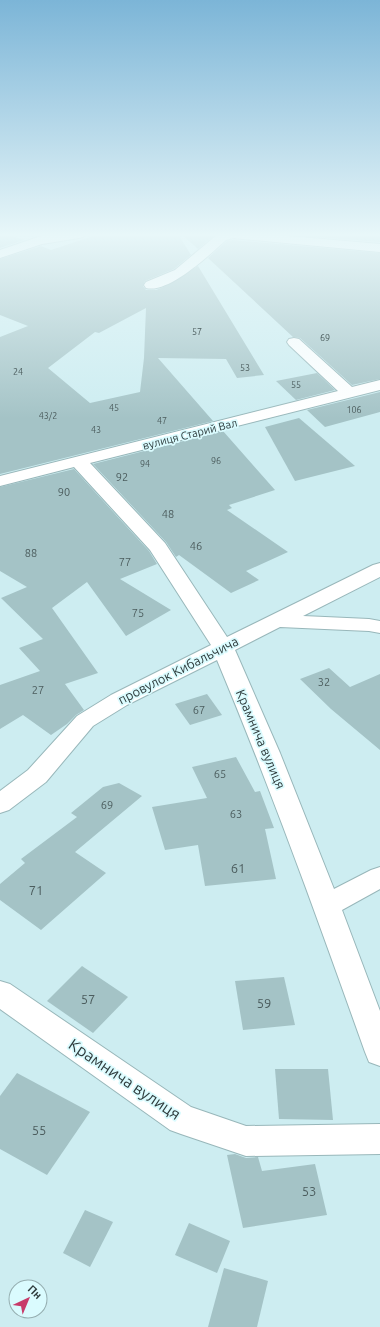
<svg xmlns="http://www.w3.org/2000/svg" width="380" height="1327" font-family="Ubuntu,sans-serif">
<style>
.building{fill:#a4c3c6;fill-rule:evenodd}
.lines{fill:none;stroke-linecap:round;stroke-linejoin:round}
.minor-casing{stroke:#98b7ba;stroke-width:2}
.minor{fill:#fff;fill-rule:evenodd}
.labels{text-anchor:middle;dominant-baseline:central;stroke-width:3.5;stroke-linejoin:round;paint-order:stroke}
.far-number-label{font-size:9px;fill:#4c5d5e}
.far-street-label{font-size:11px;fill:#2e3b3c;stroke:#dafbfe}
.number-label{font-size:11px;fill:#4c5d5e}
.street-label{font-size:13px;fill:#2e3b3c;stroke:#dafbfe}
.near-number-label{font-size:13px;fill:#4c5d5e}
.near-street-label{font-size:16px;fill:#2e3b3c;stroke:#dafbfe}
</style>
<rect width="100%" height="100%" fill="#cdedf1"/>
<g class="building">
<path d="M0 234H6L24 240 0 248Z"/>
<path d="M99 234H178L191 255 174 269 145 281 143 286 146 290H156L166 286 198 266 264 375 237 378 226 359 158 358 213 421 0 474V337L28 326 0 315V259L41 246 51 250ZM146 308 144 358 140 392 90 403 48 368 95 332 99 333Z"/>
<path d="M181 234H216L198 249Z"/>
<path d="M277 234H349L380 237V242Z"/>
<path d="M233 240 380 253V379L352 385 300 338 293 337 208 258 227 241Z"/>
<path d="M317 373 335 390 296 400 276 381Z"/>
<path d="M380 392V412L325 427 307 410Z"/>
<path d="M299 418 355 466 295 481 265 427Z"/>
<path d="M223 431 275 490 229 505 232 508 227 510 288 552 246 571 259 580 231 593 179 555 176 557 166 542 93 464Z"/>
<path d="M74 469 149 551 157 564 120 579 171 610 126 636 87 582 52 608 98 673 65 684 84 710 76 715 67 724 51 735 23 715 0 729V685L40 671 19 648 43 639 1 598 27 587 0 571V487Z"/>
<path d="M329 668 350 687 380 674V750L331 709 300 679Z"/>
<path d="M207 694 222 715 190 725 175 704Z"/>
<path d="M236 757 255 792 260 791 274 828 265 829 276 879 205 886 198 845 165 850 152 807 207 798 192 767Z"/>
<path d="M119 783 142 796 75 852 106 873 41 930 0 900V884L25 863 21 859 77 817 71 813 103 787Z"/>
<path d="M82 966 128 997 93 1033 47 1001Z"/>
<path d="M284 977 295 1025 243 1030 235 981Z"/>
<path d="M275 1069H328L333 1120 279 1119Z"/>
<path d="M17 1073 90 1112 47 1175 0 1149V1096Z"/>
<path d="M235 1154 246 1158 258 1157 262 1171 315 1164 327 1215 243 1228 227 1155Z"/>
<path d="M85 1210 113 1222 90 1267 63 1253Z"/>
<path d="M189 1223 230 1241 217 1273 175 1255Z"/>
<path d="M224 1268 268 1281 257 1327H208Z"/>
</g>
<g class="lines">
<g class="minor-casing">
<g id="minor">
<path d="M47 234H85L83 237 79 238 42 244 0 258V250Z"/>
<path d="M218 234H265L380 244V252L233 238 226 240C210 254 169 294 146 288L144 285 146 282 175 270Z"/>
<path d="M294 338 299 339 352 387 380 380V390L90 463 165 543 227 637 373 565 380 563V577L303 616 369 619 380 621V633L369 631 280 627 235 650 280 753 334 889 371 870 380 867V889L342 910 380 1011V1066L369 1062 365 1052C318 920 271 789 217 660L127 705 93 726 46 782 9 810 0 813V791L28 770 77 716 111 695 211 645 150 550 74 467 0 486V476L338 391 289 345 287 342 289 339Z"/>
<path d="M0 981 10 984 191 1107 246 1126 380 1124V1154L246 1156 181 1134 170 1130 0 1009Z"/>
</g>
</g>
<use href="#minor" class="minor"/>
</g>
<linearGradient id="sky" x2="0" y2="1"><stop stop-color="#7cb5d7"/><stop offset="0.56" stop-color="#e8f7f9"/><stop offset="1" stop-color="#e8f7f9" stop-opacity="0"/></linearGradient>
<rect width="380" height="419" fill="url(#sky)"/>
<g class="labels">
<g class="far-number-label">
<text x="197" y="332">57</text>
<text x="325" y="338">69</text>
<text x="245" y="368">53</text>
<text x="18" y="372">24</text>
<text x="296" y="385">55</text>
<text x="114" y="408">45</text>
<text x="354" y="410">106</text>
<text x="48" y="416">43/2</text>
<text x="162" y="421">47</text>
<text x="96" y="430">43</text>
<text x="216" y="461">96</text>
<text x="145" y="464">94</text>
</g>
<g class="far-street-label">
<text transform="translate(190 434) rotate(-14)">вулиця Старий Вал</text>
</g>
<g class="number-label">
<text x="122" y="477">92</text>
<text x="64" y="492">90</text>
<text x="168" y="514">48</text>
<text x="196" y="546">46</text>
<text x="31" y="553">88</text>
<text x="125" y="562">77</text>
<text x="138" y="613">75</text>
<text x="324" y="682">32</text>
<text x="38" y="690">27</text>
<text x="199" y="710">67</text>
<text x="220" y="774">65</text>
<text x="107" y="805">69</text>
<text x="236" y="814">63</text>
</g>
<g class="street-label">
<text transform="translate(178 670) rotate(-27)">провулок Кибальчича</text>
<text transform="translate(261 739) rotate(67)">Крамнича вулиця</text>
</g>
<g class="near-number-label">
<text x="238" y="868">61</text>
<text x="36" y="890">71</text>
<text x="88" y="999">57</text>
<text x="264" y="1003">59</text>
<text x="39" y="1130">55</text>
<text x="309" y="1191">53</text>
</g>
<g class="near-street-label">
<text transform="translate(125 1079) rotate(34)">Крамнича вулиця</text>
</g>
</g>
<g transform="translate(28 1299) rotate(44)"><circle r="19" fill="#dafbfe" stroke="#95aeb0"/>
<path d="M0-3L7 15L0 10L-7 15Z" fill="#c83b6a"/>
<text y="-6" font-size="11" font-weight="bold" text-anchor="middle" fill="#2e3b3c">Пн</text>
</g>
</svg>
